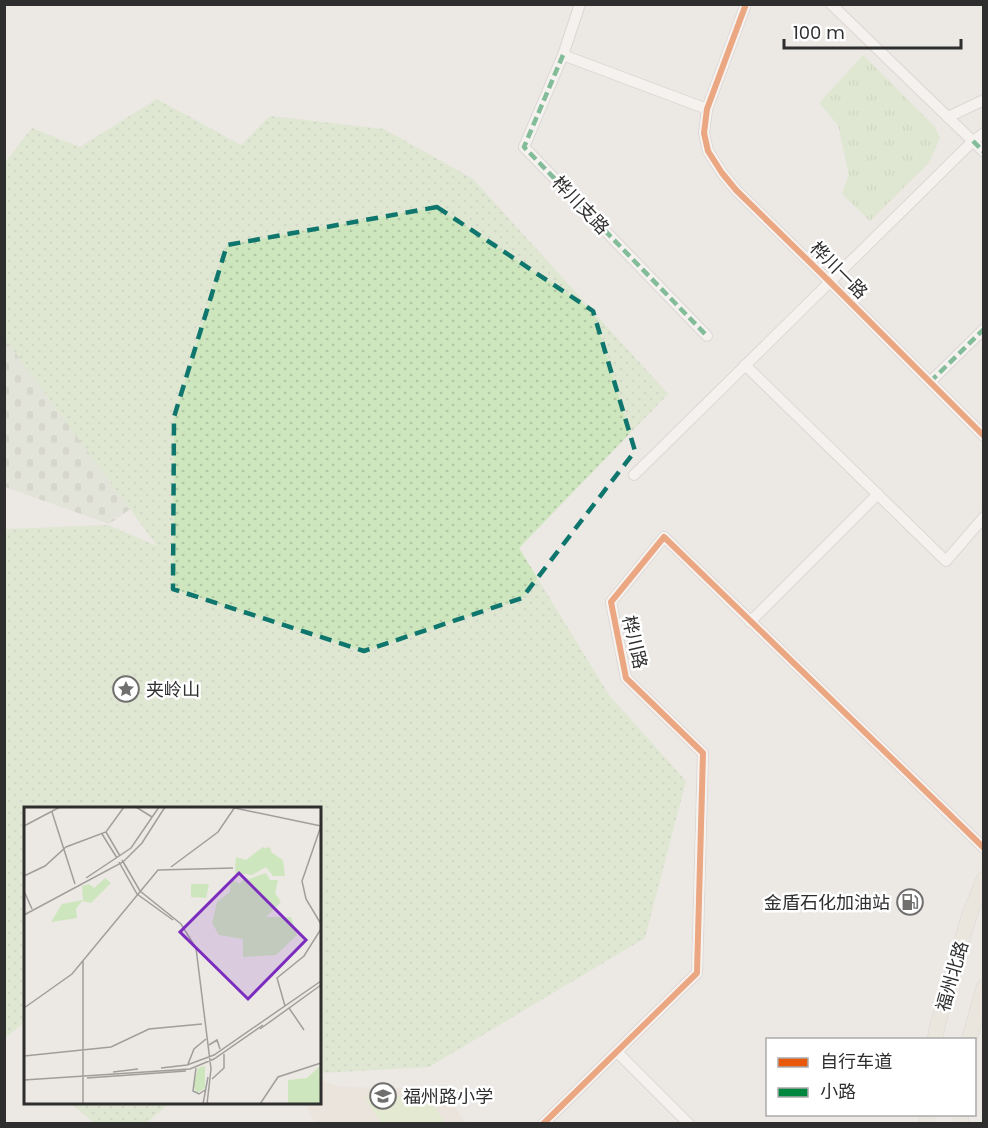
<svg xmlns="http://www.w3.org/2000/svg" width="988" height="1128" font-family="Poppins,'Noto Sans SC',sans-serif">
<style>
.education{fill:#e6e0d3}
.grass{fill:url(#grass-tufts)}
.cemetery{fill:url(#cemetery-stones)}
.park{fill:url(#park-dots)}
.pitch{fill:#d9eabb}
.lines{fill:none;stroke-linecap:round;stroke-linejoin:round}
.street-casing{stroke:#c5c4c5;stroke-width:12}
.primary-casing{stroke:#c6c5c4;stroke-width:16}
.street{stroke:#fcfcfb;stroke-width:10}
.primary{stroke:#e8e4d6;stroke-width:15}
.quiet{stroke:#00873e;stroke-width:4.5;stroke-dasharray:9 4.5;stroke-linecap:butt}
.cycleway-casing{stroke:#fff;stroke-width:10}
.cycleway{stroke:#e8590c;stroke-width:6}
.marked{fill:none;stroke:#0f766e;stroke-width:4.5;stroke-dasharray:12 8;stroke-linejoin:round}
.labels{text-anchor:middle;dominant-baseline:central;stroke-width:5;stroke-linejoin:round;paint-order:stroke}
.street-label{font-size:18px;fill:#2e2e2e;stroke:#fff}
.poi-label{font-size:18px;fill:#2e2e2e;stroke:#fff;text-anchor:start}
.inset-road{fill:none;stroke:#a09e9b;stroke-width:1.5}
.view{fill:#7b2cbf;fill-opacity:0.15;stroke:#7b2cbf;stroke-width:3}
.inset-edge{fill:none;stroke:#2e2e2e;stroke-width:3}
</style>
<defs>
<pattern id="grass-tufts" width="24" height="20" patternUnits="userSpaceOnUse" patternTransform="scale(1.5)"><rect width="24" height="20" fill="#cee6be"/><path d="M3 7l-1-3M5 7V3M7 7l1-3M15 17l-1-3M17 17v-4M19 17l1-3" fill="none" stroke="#b1c6a4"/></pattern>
<pattern id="cemetery-stones" width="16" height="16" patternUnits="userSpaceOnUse" patternTransform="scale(1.5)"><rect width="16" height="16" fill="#d8e0cc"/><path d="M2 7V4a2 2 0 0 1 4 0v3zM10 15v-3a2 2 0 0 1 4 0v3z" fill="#bac0b0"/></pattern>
<pattern id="park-dots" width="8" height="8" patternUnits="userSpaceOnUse" patternTransform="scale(1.5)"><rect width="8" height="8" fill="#cee6be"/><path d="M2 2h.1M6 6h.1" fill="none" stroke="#b1c6a4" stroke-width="1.8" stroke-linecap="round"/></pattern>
</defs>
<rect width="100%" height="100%" fill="#ece8e4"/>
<path class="education" d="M322 1081 341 1087 441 1089 466 1123H315L305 1103 320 1102V1083Z"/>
<path class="grass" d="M863 55 935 127 940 138 929 163 870 221 842 194 849 175 838 125 819 103Z"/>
<path class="cemetery" d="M5 341 21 352 136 505 109 524 5 487Z"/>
<g class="park">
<path d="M157 99 241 145 270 116 384 129 473 179 668 394 519 548 609 695 686 781 645 938 429 1067 320 1073V808H26L25 1022 5 1038V529L108 525 157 546 9 344 5 343V162L32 128 80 147Z"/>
<path d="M73 1103V1102L170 1103 145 1124 94 1123 73 1105Z"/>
</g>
<path class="pitch" d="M364 1097H428L445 1123H381Z"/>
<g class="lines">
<g class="street-casing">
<g id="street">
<path d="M580 4 563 55 707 109"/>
<path d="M746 4 707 109 704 133 708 151 722 173 736 190 830 282 984 436"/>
<path d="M831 4 984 152"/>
<path d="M563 55 524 147 707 336"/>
<path d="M948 117 984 100"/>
<path d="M745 365 946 561 984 517"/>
<path d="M930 382 984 329"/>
<path d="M634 475 973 141 984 133"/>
<path d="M750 622 878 494"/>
<path d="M617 1052 689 1124"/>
<path d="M543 1124 697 973 703 753 626 678 611 602 664 537 984 848"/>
</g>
</g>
<g class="primary-casing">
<g id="primary">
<path d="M935 1040 937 1027 969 916 984 879"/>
<path d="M969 1040 984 987"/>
<path d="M926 1124 927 1114"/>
<path d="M961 1124V1114"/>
</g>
</g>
<use href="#street" class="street"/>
<use href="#primary" class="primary"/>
<g class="quiet">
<path d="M563 55 524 147 707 336"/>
<path d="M973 141 984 152"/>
<path d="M930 382 984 329"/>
</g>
<g class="cycleway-casing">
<g id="cycleway">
<path d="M746 4 707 109 704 133 708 151 722 173 736 190 830 282 984 436"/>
<path d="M543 1124 697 973 703 753 626 678 611 602 664 537 984 848"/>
</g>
</g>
<use href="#cycleway" class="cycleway"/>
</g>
<path d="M0 0H988V1128H0ZM437 207 593 311 635 451 522 598 364 651 173 589 174 417 227 245Z" fill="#ece8e4" fill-opacity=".55" fill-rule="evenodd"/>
<path class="marked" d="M437 207 593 311 635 451 522 598 364 651 173 589 174 417 227 245Z"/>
<defs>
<g id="sight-ring" transform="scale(1.35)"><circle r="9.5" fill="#fff" stroke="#706f6e" stroke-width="1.5"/><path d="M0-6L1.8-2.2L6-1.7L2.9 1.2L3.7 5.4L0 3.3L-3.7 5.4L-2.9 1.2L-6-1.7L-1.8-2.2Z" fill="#706f6e"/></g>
<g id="fuel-ring" transform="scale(1.35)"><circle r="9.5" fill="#fff" stroke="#706f6e" stroke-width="1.5"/><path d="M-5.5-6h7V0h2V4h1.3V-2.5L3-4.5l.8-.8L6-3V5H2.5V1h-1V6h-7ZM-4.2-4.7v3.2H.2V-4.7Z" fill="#706f6e"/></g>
<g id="school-ring" transform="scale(1.35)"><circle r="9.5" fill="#fff" stroke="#706f6e" stroke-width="1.5"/><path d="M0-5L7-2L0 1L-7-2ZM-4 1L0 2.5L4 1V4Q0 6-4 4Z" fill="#706f6e"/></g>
</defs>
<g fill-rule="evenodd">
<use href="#sight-ring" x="126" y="689"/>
<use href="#fuel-ring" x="910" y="902"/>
<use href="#school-ring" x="383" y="1096"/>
</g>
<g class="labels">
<g class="street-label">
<text transform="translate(581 205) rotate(46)">桦川支路</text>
<text transform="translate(839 270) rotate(45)">桦川一路</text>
<text transform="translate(635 642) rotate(77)">桦川路</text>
<text transform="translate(952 976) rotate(-74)">福州北路</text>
</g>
<g class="poi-label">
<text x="146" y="689">夹岭山</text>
<text x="890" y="902" text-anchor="end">金盾石化加油站</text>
<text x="403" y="1096">福州路小学</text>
</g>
</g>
<g transform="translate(24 807)">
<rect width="297" height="297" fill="#ece8e4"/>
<path d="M181 259V281L173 286 169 279 174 261Z" fill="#cee6be"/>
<path d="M239 40 259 53 261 69H249L242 60 228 68 211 66 212 50 222 53ZM81 71 87 76 67 96 58 94 52 102 53 111 27 115 38 97 59 93 58 79 65 77 70 81Z" fill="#cee6be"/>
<path d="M246 40 250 54 213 69 211 56 217 52 222 54 235 43ZM242 66 246 73H254L251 86 257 95 242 110H267L273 128 252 148 219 150V132L195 128 188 116 193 95 206 85 207 72 216 77 221 70 225 72ZM167 77H185L182 91 167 90ZM297 258V297H264V273L283 271Z" fill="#cee6be"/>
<path class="inset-road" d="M112 0 128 10M206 0 297 19M28 5 51 77M0 19 36 0M297 19 278 74 282 92 297 117M82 25 96 49M78 27 93 51M98 53 116 84 157 117 172 141 187 262 183 297M95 55 113 87 149 113M147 60 194 25 211 0M0 69 21 59 42 40 82 25 100 0M62 71 107 41 135 0M0 84 8 102M0 108 99 55 118 36 141 0M261 199 253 171 280 149 297 122M0 201 48 167 134 63 209 61M265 201 280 223M236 222 297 178M185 238 193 233 196 242M0 249 87 240 125 222 178 217M164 257 170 242 182 232M137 261 163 258 190 248 297 174M172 261 169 284 175 287 181 283M89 265 114 262M63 271 162 264M188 272 200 261V247M0 273 166 262 190 252 239 218M59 297V154M179 297 184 270M236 297 254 270 297 256"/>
<path class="view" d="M215 66 282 133 224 192 156 125Z"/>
<rect width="297" height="297" class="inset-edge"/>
</g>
<rect width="988" height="1128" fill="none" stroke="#2e2e2e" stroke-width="12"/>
<rect x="766" y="1038" width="210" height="78" fill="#ffffff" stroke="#ababab" stroke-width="1.5"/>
<rect x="778" y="1058" width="30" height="9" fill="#e8590c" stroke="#ababab" stroke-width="1.5"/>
<text x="820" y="1068" font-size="18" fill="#2e2e2e">自行车道</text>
<rect x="778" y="1088" width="30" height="9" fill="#00873e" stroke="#ababab" stroke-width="1.5"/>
<text x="820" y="1098" font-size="18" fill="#2e2e2e">小路</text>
<path d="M784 39v9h177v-9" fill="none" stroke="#2e2e2e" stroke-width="3"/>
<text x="793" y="39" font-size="18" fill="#2e2e2e" stroke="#ffffff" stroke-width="4.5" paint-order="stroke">100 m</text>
</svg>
